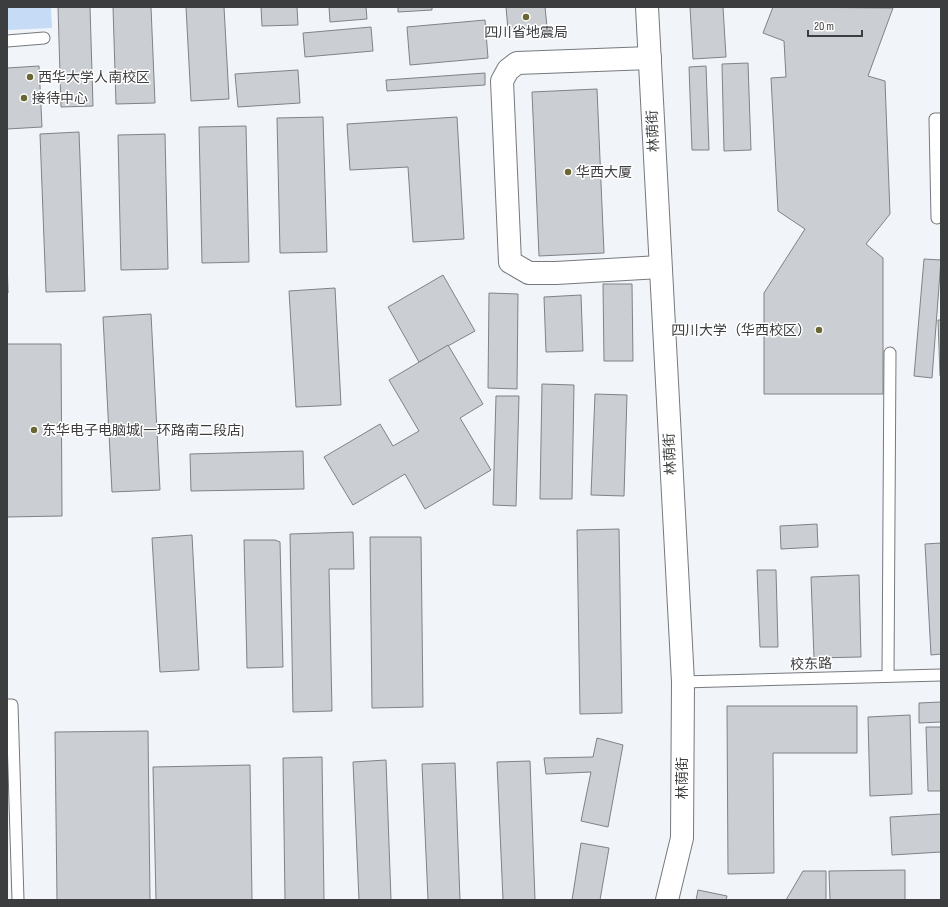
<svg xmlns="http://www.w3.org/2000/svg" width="948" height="907" font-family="'Sofia Sans Condensed','Noto Sans SC',sans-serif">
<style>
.green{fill:#c5dbf6}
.building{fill:#cbced2;stroke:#7f8286}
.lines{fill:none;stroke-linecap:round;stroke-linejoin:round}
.service-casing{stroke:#76797d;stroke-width:13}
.minor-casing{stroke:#76797d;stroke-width:24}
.tertiary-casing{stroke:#76797d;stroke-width:24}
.service{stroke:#fff;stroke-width:11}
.minor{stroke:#fff;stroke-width:22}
.tertiary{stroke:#fff;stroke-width:22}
.poi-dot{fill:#6b6733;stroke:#fff;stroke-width:1.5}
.labels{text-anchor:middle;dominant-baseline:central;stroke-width:3;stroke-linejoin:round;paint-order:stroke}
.poi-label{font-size:14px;fill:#3c3d3f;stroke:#fff;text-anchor:start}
.street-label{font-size:14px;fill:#3c3d3f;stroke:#fff}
</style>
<rect width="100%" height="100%" fill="#f1f4f9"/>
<path class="green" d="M7 7H51L52 28 7 30Z"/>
<g class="building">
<path d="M58 7H90L93 106 61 107Z"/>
<path d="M113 7H151L155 103 116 104Z"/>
<path d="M186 7H224L229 99 191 101Z"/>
<path d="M261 7H297L298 25 262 26Z"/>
<path d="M329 7H366L367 19 330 22Z"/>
<path d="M398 7H432V10L398 12Z"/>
<path d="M506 7H545L547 27 508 30Z"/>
<path d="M690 7H723L726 57 693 59Z"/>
<path d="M773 7 893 8 868 76 885 81 890 214 866 244 883 258V394H764V293L805 229 778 211 771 78 786 77 784 41 763 33Z"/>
<path d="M485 20 488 58 410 65 407 27Z"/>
<path d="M371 27 373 51 305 57 303 33Z"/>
<path d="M748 63 751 150 724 151 722 64Z"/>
<path d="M39 66 42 127 7 129V68Z"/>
<path d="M706 66 709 150H692L689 67Z"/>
<path d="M298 70 300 103 238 107 235 74Z"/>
<path d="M485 73V85L387 91 386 80Z"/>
<path d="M597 89 604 253 539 256 532 92Z"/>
<path d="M323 117 327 252 280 253 277 118Z"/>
<path d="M457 117 464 239 413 242 408 167 350 170 347 124Z"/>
<path d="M246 126 249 262 202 263 199 127Z"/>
<path d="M79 132 85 291 46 292 40 134Z"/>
<path d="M165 134 168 269 121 270 118 135Z"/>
<path d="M7 257 8 293H7Z"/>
<path d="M924 259 941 260 932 378 914 376Z"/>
<path d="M443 275 475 331 419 362 388 307Z"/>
<path d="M603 284H632L633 361H604Z"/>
<path d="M335 288 341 405 296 407 289 291Z"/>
<path d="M489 293 518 294 517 389 488 388Z"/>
<path d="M581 295 583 351 546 352 544 297Z"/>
<path d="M151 314 160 490 112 492 103 317Z"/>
<path d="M938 320H941V376H940Z"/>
<path d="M7 344H61L62 516 7 517Z"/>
<path d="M448 345 483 404 460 418 491 470 425 509 405 474 353 505 324 457 380 424 393 446 419 431 389 380Z"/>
<path d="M542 384 574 385 572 499H540Z"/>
<path d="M595 394 627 395 624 496 591 495Z"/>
<path d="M496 396H519L516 506 493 505Z"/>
<path d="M303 451 304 489 191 491 190 454Z"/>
<path d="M817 524 818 547 781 549 780 526Z"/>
<path d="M619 529 622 713 580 714 577 530Z"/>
<path d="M353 532 354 569H329L332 711 293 712 290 534Z"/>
<path d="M192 535 199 670 160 672 152 538Z"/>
<path d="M370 537H421L423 707 372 708Z"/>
<path d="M244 540H275L280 542 283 667 247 668Z"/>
<path d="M941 543V654L931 655 925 544Z"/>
<path d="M757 570H776L778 647H760Z"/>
<path d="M859 575 861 657 814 658 811 577Z"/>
<path d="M941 702V722L919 723V703Z"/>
<path d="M727 706H857V753H773L774 873 728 874Z"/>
<path d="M910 715 912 794 870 796 868 717Z"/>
<path d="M926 727H941V791H928Z"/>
<path d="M148 731 150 900H57L55 732Z"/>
<path d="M597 738 623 745 608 827 581 821 591 772 546 774 544 758 593 757Z"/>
<path d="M322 757 324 900H285L283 758Z"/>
<path d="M386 760 391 900H359L353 762Z"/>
<path d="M530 761 535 900H503L497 762Z"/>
<path d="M455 763 460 900H428L422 764Z"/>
<path d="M250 765 252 900H156L153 767Z"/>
<path d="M941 814V852L892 855 890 817Z"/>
<path d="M581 843 609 848 600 900H572Z"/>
<path d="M905 870V900H830L829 871Z"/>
<path d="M803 871H826V900H786Z"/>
<path d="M698 890 727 896 726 900H696Z"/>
</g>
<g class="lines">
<g class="service-casing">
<g id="service">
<path d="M7 41 44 38"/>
<path d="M937 218 935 119H941"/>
<path d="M888 676 890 353"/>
<path d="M683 682 941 675"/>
<path d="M7 705H12L18 900"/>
</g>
</g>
<g class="minor-casing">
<path id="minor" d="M650 58 517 63 508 70 502 81 510 262 529 273H556L660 267"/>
</g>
<g class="tertiary-casing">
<path id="tertiary" d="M647 7 683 682 682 838 667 900"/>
</g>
<use href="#service" class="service"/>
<use href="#minor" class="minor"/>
<use href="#tertiary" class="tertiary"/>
</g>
<g class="poi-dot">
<circle cx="526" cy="17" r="4"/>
<circle cx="30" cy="77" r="4"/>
<circle cx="24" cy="98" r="4"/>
<circle cx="568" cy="172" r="4"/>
<circle cx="819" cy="330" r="4"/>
<circle cx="34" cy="430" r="4"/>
</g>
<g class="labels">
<g class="poi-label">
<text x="526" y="32" text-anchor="middle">四川省地震局</text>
<text x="38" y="77">西华大学人南校区</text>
<text x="32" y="98">接待中心</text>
<text x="576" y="172">华西大厦</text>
<text x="811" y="330" text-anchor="end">四川大学（华西校区）</text>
<text x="42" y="430">东华电子电脑城(一环路南二段店)</text>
</g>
<g class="street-label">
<text transform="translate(653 131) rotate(-93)">林荫街</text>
<text transform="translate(670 454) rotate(-93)">林荫街</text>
<text transform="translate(811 664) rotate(-2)">校东路</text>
<text transform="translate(682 778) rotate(-90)">林荫街</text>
</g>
</g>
<rect width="948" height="907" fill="none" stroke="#3c3d3f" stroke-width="16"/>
<path d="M808 30v6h54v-6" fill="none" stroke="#3c3d3f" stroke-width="2"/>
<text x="814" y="30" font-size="12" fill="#3c3d3f" stroke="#ffffff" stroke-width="3" paint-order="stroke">20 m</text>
</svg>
